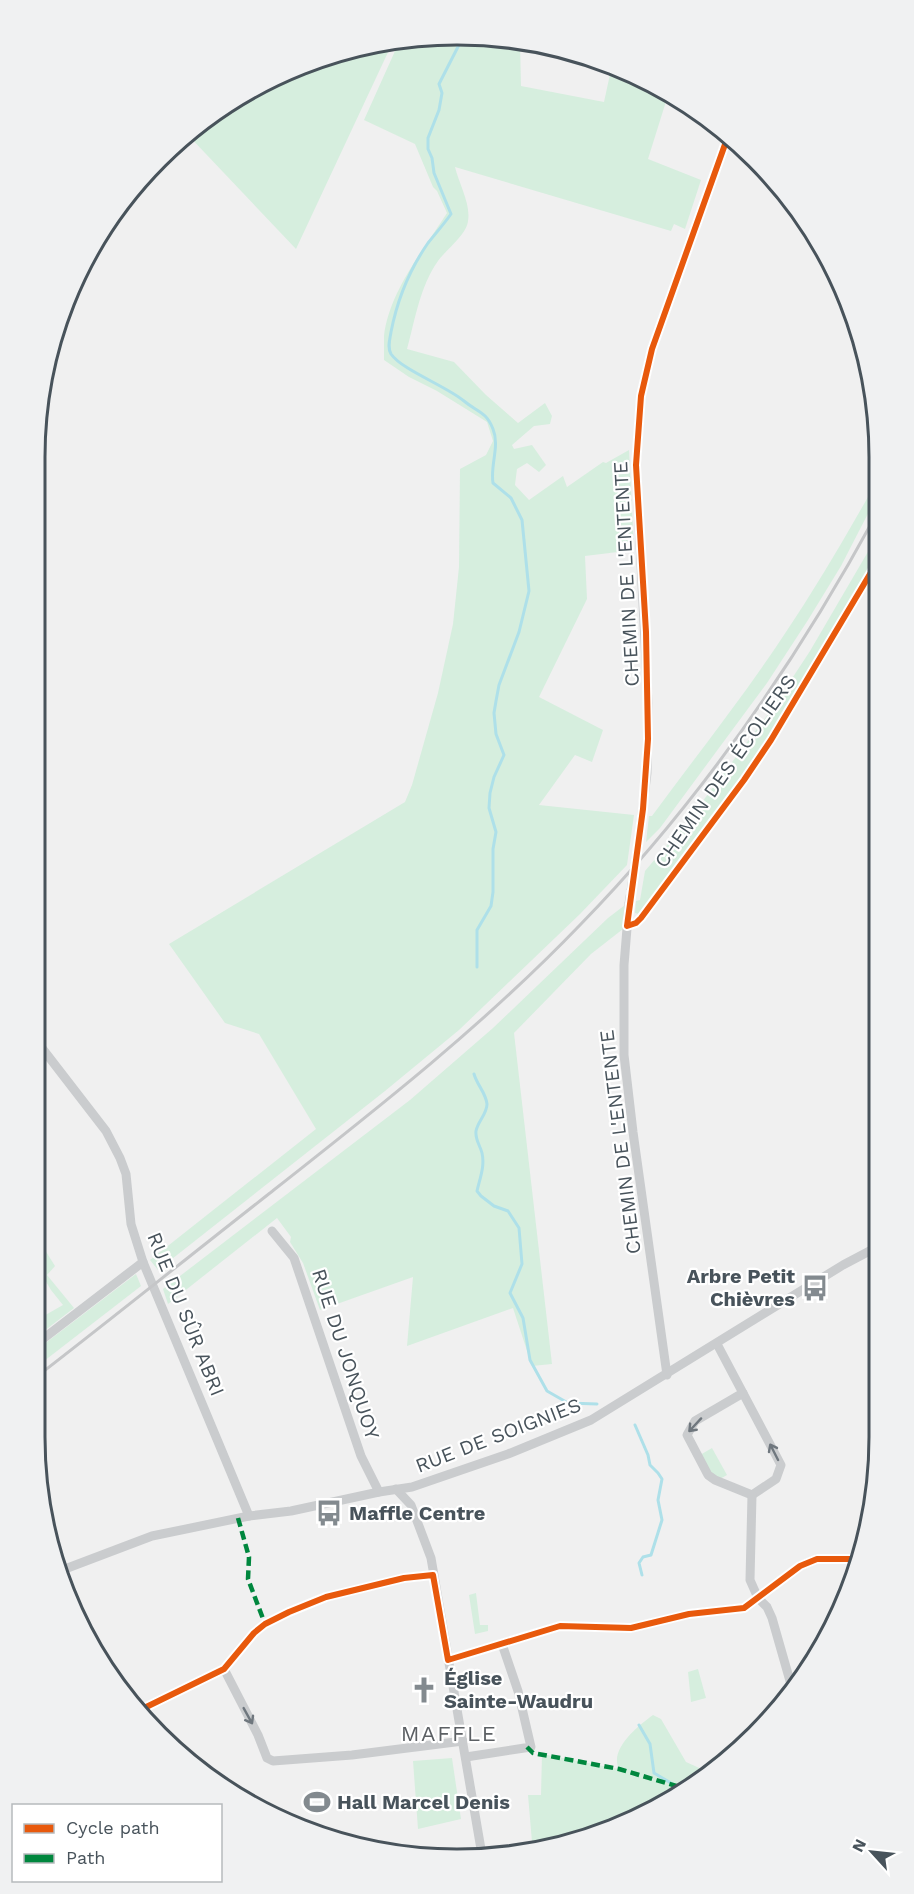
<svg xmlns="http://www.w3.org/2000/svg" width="914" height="1894" font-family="'Work Sans',sans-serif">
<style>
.green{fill:#d6eede}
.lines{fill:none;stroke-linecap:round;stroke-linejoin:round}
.stream{stroke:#aee0e9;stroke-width:3}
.minor-tunnel{stroke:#c6c9cb;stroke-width:9;stroke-dasharray:9 4.5;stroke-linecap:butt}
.minor{stroke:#caccce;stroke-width:9}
.rail{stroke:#c5c6c8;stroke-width:3}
.quiet{stroke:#00873e;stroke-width:4.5;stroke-dasharray:9 4.5;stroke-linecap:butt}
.cycleway-casing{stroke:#fff;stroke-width:10}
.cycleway{stroke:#e8590c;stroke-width:6}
.oneway{stroke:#6f777e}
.labels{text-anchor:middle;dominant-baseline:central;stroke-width:4.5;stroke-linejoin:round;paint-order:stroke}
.street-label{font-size:20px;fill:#48535b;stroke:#fff}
.poi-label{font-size:20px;font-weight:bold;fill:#48535b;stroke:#fff;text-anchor:start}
.quarter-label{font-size:22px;letter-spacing:1.5px;fill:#5c6064;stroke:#fff}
.rim{fill:none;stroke:#48535b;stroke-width:3}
</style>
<rect width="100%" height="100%" fill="#f0f0f0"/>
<g class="green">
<path d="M457 35 520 41 521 86 604 102 612 65 619 67 668 95 648 159 701 180 685 229 674 224 671 231 455 167C459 184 471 204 468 221 467 234 446 250 438 261 420 286 415 320 407 349L454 362 486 395 518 423 545 403 552 416 550 424 534 426 512 445 514 449 532 445 546 465 539 472 527 463 517 469 515 485 529 500 563 476 567 487 603 462 606 463 629 450 634 550 585 556 587 599 539 697 603 730 592 762 575 755 539 805 634 815 627 865 580 914 459 1030 385 1091 158 1270 150 1260 316 1129 259 1034 225 1023 169 944 405 802 412 785 438 693 453 624 459 567 460 469 486 455 493 441 487 422 437 391 409 377 384 360C384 352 384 344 384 336 389 292 424 249 447 213L437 191 433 187 415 144 364 120 400 40Z"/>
<path d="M377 42 390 48 296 249 187 134 223 106 296 67Z"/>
<path d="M876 483V498L841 566 808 620 767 683 716 752 660 828 646 842 649 816H652C696 756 743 697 784 635 817 586 847 534 876 483Z"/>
<path d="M876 538V557L788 705 743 776 639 914 635 913 636 901 640 900 645 871 690 818 772 709 810 651Z"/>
<path d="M625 905 623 929 591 954 514 1033 552 1364 532 1366 513 1308 407 1346 413 1277 320 1310 303 1263 290 1242 291 1237 277 1218 168 1304 163 1289 410 1100 493 1028 608 918Z"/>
<path d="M35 1234 55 1266 47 1275 74 1308 35 1338V1321L63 1305 51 1290 35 1263Z"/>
<path d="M136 1274 141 1286 35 1368V1351Z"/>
<path d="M712 1448 727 1475 720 1479 710 1472 700 1455Z"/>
<path d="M476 1593 480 1625H488V1631L475 1634 469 1595Z"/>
<path d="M698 1669 706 1698 691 1702 688 1672Z"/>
<path d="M653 1715 661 1719 686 1762 706 1771 644 1816 512 1856 498 1855 532 1842 528 1795H541L542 1754 619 1769C609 1749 638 1726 653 1715Z"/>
<path d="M452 1758 461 1819 418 1829 413 1761Z"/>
</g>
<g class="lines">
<g class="stream">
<path d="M464 35 439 84 442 93 439 110 428 138V149L432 158 434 173 451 214C444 224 436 233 428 243 410 269 397 301 391 332 390 339 387 347 391 354 402 370 446 386 464 401 477 412 486 411 493 429 500 446 490 465 493 483L511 498 522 520 529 591 519 632 499 685 496 701 494 713 496 734 504 755 494 777 490 793 489 808 496 832 493 849V892L491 906 477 930V967"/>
<path d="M474 1074C477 1085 486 1093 487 1104 487 1114 478 1121 476 1131 475 1140 480 1145 482 1153 485 1166 480 1178 477 1191L481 1196 494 1206 508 1211 519 1228 522 1264 510 1293 523 1318 530 1360 547 1391 568 1403 597 1404"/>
<path d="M635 1425 648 1455 650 1465 658 1473 662 1479 658 1500 662 1520 651 1555 643 1557 639 1563 642 1575"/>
<path d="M639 1725 650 1744 654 1773 681 1789"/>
</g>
<path class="minor-tunnel" d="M629 904 638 846"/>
<g class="minor">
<path d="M638 846 647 773 648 703 636 465 641 396 652 349 728 136"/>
<path d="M629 904 624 965V1055L633 1132 667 1375"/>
<path d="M627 926 636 923 641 918 744 780 771 740 876 564"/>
<path d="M35 1039 106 1131 120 1158 126 1174 131 1224 143 1262 249 1516"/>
<path d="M272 1231 294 1258 361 1456 379 1492"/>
<path d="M717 1344 781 1465 776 1479 752 1495"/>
<path d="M35 1345 143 1262"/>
<path d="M743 1393 695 1421 687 1435 708 1475 715 1480 752 1495"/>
<path d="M396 1489 411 1505 431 1558 482 1855"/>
<path d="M752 1495 750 1580 758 1598 767 1607 772 1618 792 1688 791 1693"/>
<path d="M57 1572 152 1536 249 1516 291 1511 379 1492 412 1487 508 1454 591 1420 843 1265 879 1246"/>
<path d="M448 1660 560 1626 631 1628 689 1614 744 1608 800 1566 817 1559H859"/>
<path d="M224 1669 258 1735 267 1758 273 1761 352 1755 463 1741"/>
<path d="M138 1711 224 1669 254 1633 265 1624 289 1612 326 1597 404 1578 433 1575"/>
<path d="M466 1757 531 1747 518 1691 502 1644"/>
</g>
<path class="rail" d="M35 1378C114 1317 192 1254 270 1193 378 1108 485 1024 580 925 699 803 795 664 876 515"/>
<g class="quiet">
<path d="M238 1518 249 1557 248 1579 265 1624"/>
<path d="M527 1747 533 1753 619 1769 683 1788"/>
</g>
<g class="cycleway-casing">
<g id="cycleway">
<path d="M728 136 652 349 641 396 636 465 646 632 648 739 643 809 627 926 636 923 641 918 744 780 771 740 876 564"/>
<path d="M138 1711 224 1669 254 1633 265 1624 289 1612 326 1597 404 1578 433 1575 448 1660 560 1626 631 1628 689 1614 744 1608 800 1566 817 1559H859"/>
</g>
</g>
<use href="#cycleway" class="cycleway"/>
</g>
<defs><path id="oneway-shaft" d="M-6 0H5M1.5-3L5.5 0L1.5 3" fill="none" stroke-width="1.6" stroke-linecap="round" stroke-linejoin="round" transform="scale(1.5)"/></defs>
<g class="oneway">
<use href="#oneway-shaft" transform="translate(695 1425) rotate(133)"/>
<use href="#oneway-shaft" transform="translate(774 1452) rotate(-117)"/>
<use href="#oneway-shaft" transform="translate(248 1716) rotate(61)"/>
</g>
<defs>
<g id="bus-bare" transform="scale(2.07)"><path d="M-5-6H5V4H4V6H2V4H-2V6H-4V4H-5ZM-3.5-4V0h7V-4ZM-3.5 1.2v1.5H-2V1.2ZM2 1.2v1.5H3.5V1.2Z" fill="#838a8f" stroke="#fff" stroke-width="2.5" paint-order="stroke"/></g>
<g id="church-bare" transform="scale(2.07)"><path d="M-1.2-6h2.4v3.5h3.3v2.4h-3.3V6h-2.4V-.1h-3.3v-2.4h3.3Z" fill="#838a8f" stroke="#fff" stroke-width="2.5" paint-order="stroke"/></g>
<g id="stadium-bare" transform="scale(2.07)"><path d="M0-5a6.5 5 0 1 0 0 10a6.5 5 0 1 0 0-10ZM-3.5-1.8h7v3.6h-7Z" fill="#838a8f" stroke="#fff" stroke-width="2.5" paint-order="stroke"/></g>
</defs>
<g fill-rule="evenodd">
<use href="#bus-bare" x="815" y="1288"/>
<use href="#bus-bare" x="329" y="1513"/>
<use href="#church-bare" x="424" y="1690"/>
<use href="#stadium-bare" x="317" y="1802"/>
</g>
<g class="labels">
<g class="street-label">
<text transform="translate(626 574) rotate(-93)">CHEMIN DE L'ENTENTE</text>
<text transform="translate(725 771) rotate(-55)">CHEMIN DES ÉCOLIERS</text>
<text transform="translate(620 1142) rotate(-97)">CHEMIN DE L'ENTENTE</text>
<text transform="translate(186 1314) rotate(68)">RUE DU SÛR ABRI</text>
<text transform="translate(346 1354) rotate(72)">RUE DU JONQUOY</text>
<text transform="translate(498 1435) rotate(-21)">RUE DE SOIGNIES</text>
</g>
<g class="poi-label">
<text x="795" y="1276" text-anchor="end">Arbre Petit<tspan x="795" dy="23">Chièvres</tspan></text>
<text x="349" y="1513">Maffle Centre</text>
<text x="444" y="1678">Église<tspan x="444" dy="23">Sainte-Waudru</tspan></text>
<text x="337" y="1802">Hall Marcel Denis</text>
</g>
<g class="quarter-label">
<text x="449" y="1733">MAFFLE</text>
</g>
</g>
<path d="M0 0H914V1894H0ZM457 45H457A412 412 0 0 1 869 457V1437A412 412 0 0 1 457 1849H457A412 412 0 0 1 45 1437V457A412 412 0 0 1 457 45Z" fill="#f0f1f2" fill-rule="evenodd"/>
<path class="rim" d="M457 45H457A412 412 0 0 1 869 457V1437A412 412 0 0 1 457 1849H457A412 412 0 0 1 45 1437V457A412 412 0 0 1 457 45Z"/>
<rect x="12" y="1804" width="210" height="78" fill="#ffffff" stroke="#b6babd" stroke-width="1.5"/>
<rect x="24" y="1824" width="30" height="9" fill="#e8590c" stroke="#b6babd" stroke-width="1.5"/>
<text x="66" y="1834" font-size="18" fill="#48535b">Cycle path</text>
<rect x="24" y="1854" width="30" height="9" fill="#00873e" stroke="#b6babd" stroke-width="1.5"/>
<text x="66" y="1864" font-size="18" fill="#48535b">Path</text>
<g transform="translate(872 1852) rotate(297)" stroke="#ffffff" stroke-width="4.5" paint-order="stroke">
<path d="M0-4.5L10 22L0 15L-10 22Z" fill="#48535b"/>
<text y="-9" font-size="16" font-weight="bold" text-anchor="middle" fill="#48535b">N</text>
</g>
</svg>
